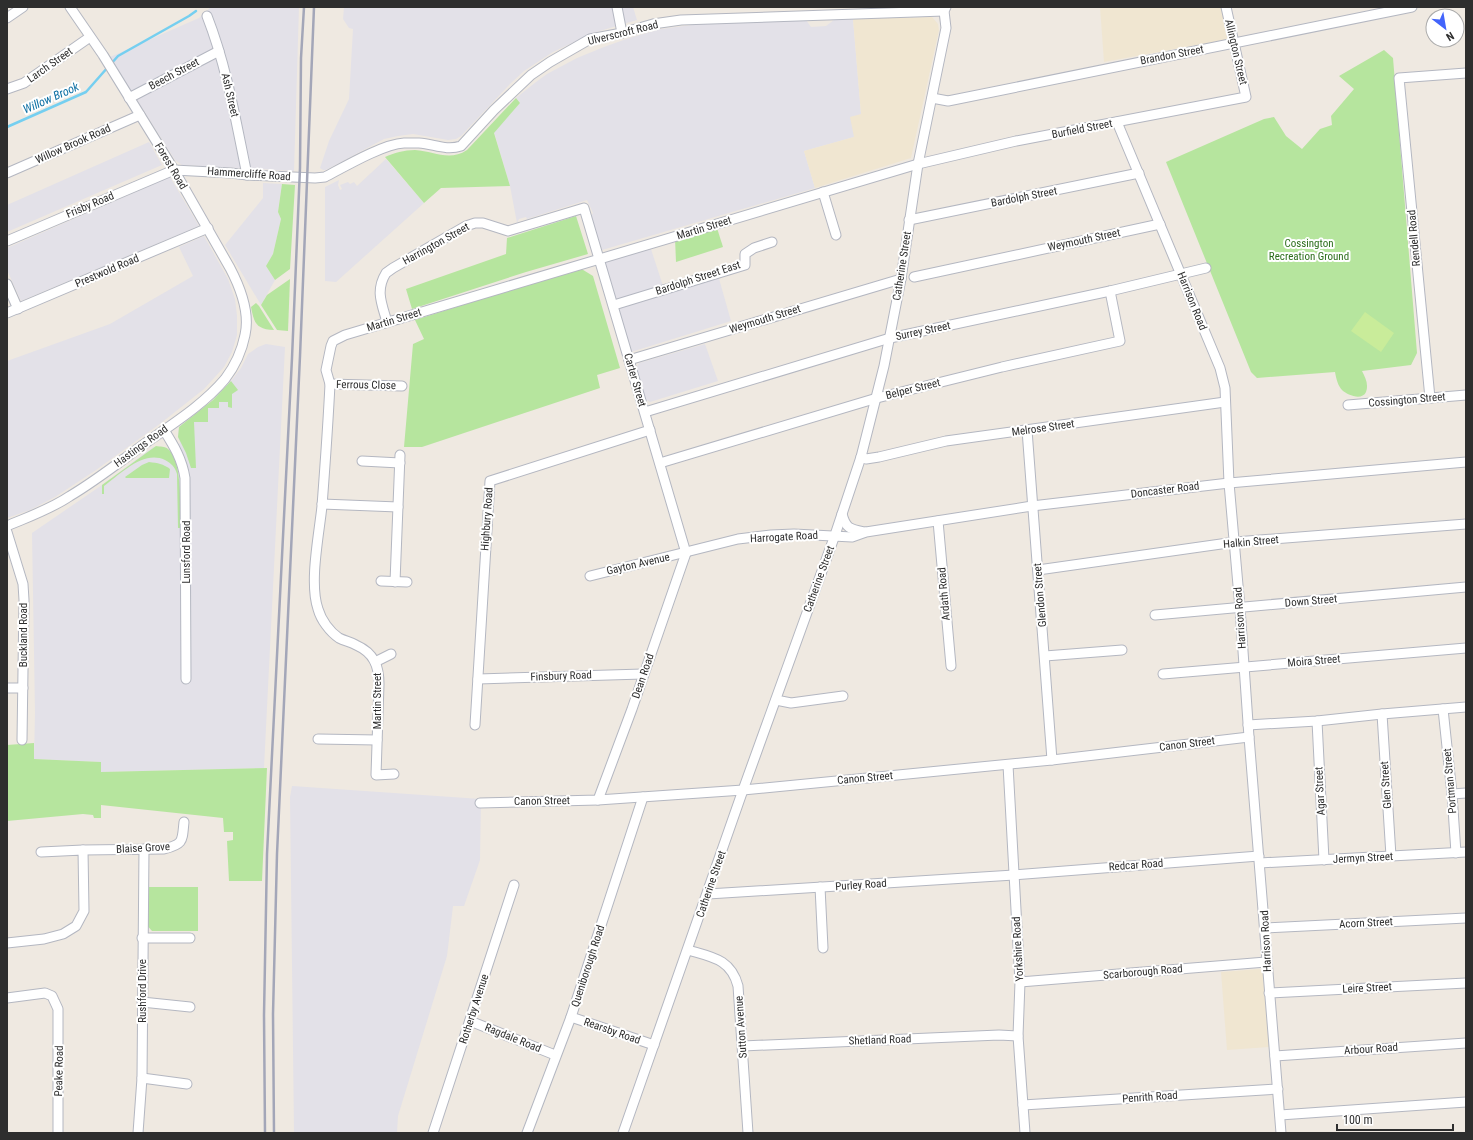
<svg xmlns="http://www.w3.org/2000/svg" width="1473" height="1140" font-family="'Roboto Condensed',sans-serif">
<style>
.industrial{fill:#e3e1e8}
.education{fill:#f0e6d1}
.green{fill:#b6e59e}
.pitch{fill:#c9ec9a}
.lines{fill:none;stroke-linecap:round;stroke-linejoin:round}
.stream{stroke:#75cff0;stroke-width:2.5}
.minor-casing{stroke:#b4b7c1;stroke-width:11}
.minor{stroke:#fff;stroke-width:9}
.rail{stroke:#a3a6b8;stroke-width:2.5}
.labels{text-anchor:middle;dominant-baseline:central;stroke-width:4;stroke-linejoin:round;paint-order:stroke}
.street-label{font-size:11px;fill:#2e2e2e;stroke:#fff}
.park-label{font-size:11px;fill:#2c6e1b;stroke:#fff}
.water-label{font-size:12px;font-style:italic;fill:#0d6fa3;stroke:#fff}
</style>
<rect width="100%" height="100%" fill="#efe9e1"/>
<g class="industrial">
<path d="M211 7H299L294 171 182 165 175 160 110 57 199 18Z"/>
<path d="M344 7H633L637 20 593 33 553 52 524 71 510 84 461 136 456 139 448 140 413 134 398 136 384 139 326 170H323L320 168 329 141 349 99 353 29 349 28 343 19Z"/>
<path d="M802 19 806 20 811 27 826 26 834 20 853 19 861 114 854 137 804 151 815 188 602 250 591 216 593 213 587 200 527 219 526 217 519 219 517 223 510 186 494 132 520 103 516 98 536 82 547 74 577 58 604 47 629 38 661 29 692 25 730 22Z"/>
<path d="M149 142 162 165 7 232V205Z"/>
<path d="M386 159 424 203 336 282 325 281V187L339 180 338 185 340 190 342 189 340 185 348 182 350 184 354 182 357 186Z"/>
<path d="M170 177 199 226 21 301 7 270V248Z"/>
<path d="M263 183 282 184 278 212 281 219 273 254 266 266 275 280 261 305 225 245 263 198Z"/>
<path d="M204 236 228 279 235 299 237 316V335L232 352 224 367 204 389 161 423 96 470 55 497 30 510 7 518V361L110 324 193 276 179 247Z"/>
<path d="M650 246 664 289 615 303 601 262Z"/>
<path d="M718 275 731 321 631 352 616 306Z"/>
<path d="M266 344 285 347 264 768 101 772V762L34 759 35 713 32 533 102 485 153 447H161L170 451 180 443 178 437 179 427 213 400 231 381 241 368 248 354 258 347Z"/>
<path d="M705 344 718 381 650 402 645 399 636 368 639 363Z"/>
<path d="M292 786 481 799 480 860 464 906H453L447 956 398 1116 397 1133H294L290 797Z"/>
</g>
<g class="education">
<path d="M1100 7H1223L1229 39 1104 62Z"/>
<path d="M932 17 938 24 939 30 911 158 815 188 804 151 854 137 850 117 861 114 853 19Z"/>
<path d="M1259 969 1263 971 1269 1047 1227 1050 1221 972Z"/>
</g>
<g class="green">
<path d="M1384 50 1393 58 1417 353 1411 365 1362 371C1365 377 1369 384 1366 392 1362 401 1347 395 1342 390 1338 386 1336 378 1335 372L1257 378 1251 372 1166 162 1264 119 1274 117 1286 136 1302 149 1320 129 1332 125 1331 116 1354 89 1339 76Z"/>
<path d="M516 98 520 103 494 133 510 186 441 188 424 203 385 157C394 153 404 150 415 150 434 151 449 162 467 150Z"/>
<path d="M282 184 295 185 290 269 275 280 266 266 273 254 281 219 278 212Z"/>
<path d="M576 216 588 254 526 272 412 309 406 289 506 254 507 238Z"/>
<path d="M716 225 723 247 676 262 675 238Z"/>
<path d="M580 268 593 276 620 368 597 375 600 388 422 447H404L413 344 424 339 415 320Z"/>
<path d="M290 279 288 331 277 330 261 305 267 295Z"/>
<path d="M256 303 259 306 274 330C256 329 254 323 251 307Z"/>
<path d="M231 381 238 390 232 394V408L228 407V402H219V408H208V422H194L196 468H191L186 453 178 437 179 427 213 400Z"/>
<path d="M156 446C160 447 165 446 168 449 183 461 180 509 180 528H178L177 474C175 467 171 463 165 460 143 450 121 474 104 486V494H102V485Z"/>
<path d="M149 462C158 463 163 464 170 469L169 478H126L125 477 142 465Z"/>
<path d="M34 743V759L101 762V772L267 768 262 881H229L227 841 233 840V832H224L223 818 101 805V818H94L93 815 83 814 7 821V745Z"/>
<path d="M144 887H198V931H152L145 923Z"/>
</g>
<path class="pitch" d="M1365 312 1394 333 1381 352 1351 331Z"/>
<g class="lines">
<g class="stream">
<path d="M111 64 118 56 189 16 196 11"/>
<path d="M7 127 86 92 108 67"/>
</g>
<g class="minor-casing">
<g id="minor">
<path d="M617 7 622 33"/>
<path d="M207 16C227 67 236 122 247 175"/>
<path d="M7 18 23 7"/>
<path d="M7 89 24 83 90 37"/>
<path d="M129 98 219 51"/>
<path d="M932 98 948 101 1412 7"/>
<path d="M1117 122 1220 368 1225 388 1229 483 1240 608 1249 737 1281 1133"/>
<path d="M7 173 140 115"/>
<path d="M823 192 836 235"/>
<path d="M909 220 1139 173"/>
<path d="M7 241 174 170 231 173 247 175 315 178 325 177C344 167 383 144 404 143 409 143 414 143 419 143 434 144 446 151 461 146L494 110 531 75 550 62 590 39 622 33 653 24 681 20 944 11"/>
<path d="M914 277 1160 224"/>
<path d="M7 284 18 309"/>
<path d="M614 305 745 265V254L754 248 772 242"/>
<path d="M7 313 208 228"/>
<path d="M387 322C382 304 375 291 386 273L393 268 466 226 475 223H483L508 231 584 208 686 553"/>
<path d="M629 360 901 279"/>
<path d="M330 384 402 386"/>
<path d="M1430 398 1399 78 1466 73"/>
<path d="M1348 405 1466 395"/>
<path d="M645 412 890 338 1110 291 1206 268"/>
<path d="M164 430C174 446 182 459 185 478L186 679"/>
<path d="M1027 430 1052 760"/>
<path d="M861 457 866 459 879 457 946 441 1225 402"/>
<path d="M362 461 400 463"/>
<path d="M660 463 877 398 1002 367 1120 341 1110 291"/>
<path d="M322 504 398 507"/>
<path d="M842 514C846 529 850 529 865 532"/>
<path d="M938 521 951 666"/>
<path d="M7 526C28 517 51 509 70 496 97 480 122 460 147 442 174 423 204 404 225 379 235 366 242 350 245 335 250 313 240 287 230 268L174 170 103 55 70 7"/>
<path d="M7 532 23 584 24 600 22 740"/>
<path d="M1038 570 1235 542 1466 524"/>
<path d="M590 576 738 539 771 535 794 534 852 537 866 532 1032 506 1229 483 1466 462"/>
<path d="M381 581 407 582"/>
<path d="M395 582 400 455"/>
<path d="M1155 615 1466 587"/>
<path d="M1045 656 1122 650"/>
<path d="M375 662 391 654"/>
<path d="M1163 674 1466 648"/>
<path d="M478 679 643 674"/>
<path d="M7 688H23"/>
<path d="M776 700 791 703 843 696"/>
<path d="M1443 709 1452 794 1456 853"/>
<path d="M1382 714 1391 856"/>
<path d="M1317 721 1324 860"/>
<path d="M475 725 490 481 650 430"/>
<path d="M1248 725 1317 721 1382 714 1466 707"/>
<path d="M318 739 377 740"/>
<path d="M1008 765 1020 982 1018 1036 1025 1133"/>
<path d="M394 774 376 775 379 684C379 666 374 653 356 645 351 642 345 641 339 638 330 632 321 620 318 609 309 583 319 535 322 506 325 466 328 425 330 384L326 370 331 346 333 341 345 335 918 164 1016 141 1246 97 1226 7"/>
<path d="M1452 794 1466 793"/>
<path d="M598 800 632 709 686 553"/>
<path d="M480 803 598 800 743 790 1052 760 1249 737"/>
<path d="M83 850 164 849C184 844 182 841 184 822"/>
<path d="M1260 863 1466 852"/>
<path d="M820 887 823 948"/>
<path d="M708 894 1014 875 1259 856"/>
<path d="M1266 928 1466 918"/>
<path d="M142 938H190"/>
<path d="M7 943 44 939 63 934 76 926 84 911 83 850 41 852"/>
<path d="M688 950C712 957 731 959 738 986L748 1133"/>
<path d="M1020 982 1266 962"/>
<path d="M1269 993 1466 983"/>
<path d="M7 998 45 993 52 996 58 1009V1133"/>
<path d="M142 1002 190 1007"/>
<path d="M571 1017 654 1045"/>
<path d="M470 1021 555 1055"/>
<path d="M743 1046 999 1035 1018 1036"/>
<path d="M1275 1056 1466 1043"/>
<path d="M142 1078 187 1084"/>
<path d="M1023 1105 1278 1089"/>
<path d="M1280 1115 1466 1102"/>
<path d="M138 1133 142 1078 144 849"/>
<path d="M433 1133 514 885"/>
<path d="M527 1133 571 1017 643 797"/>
<path d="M623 1133 743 790 835 535 861 457 884 366 901 279 918 164 946 28 944 11 946 7"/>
</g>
</g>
<use href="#minor" class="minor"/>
<g class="rail">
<path d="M265 1133 264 1015 267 854 292 358 300 168 301 58 304 7"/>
<path d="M274 1133 273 1014 277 854 300 356 314 7"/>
</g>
</g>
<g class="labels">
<g class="street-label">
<text transform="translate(623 33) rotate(-14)">Ulverscroft Road</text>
<text transform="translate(1236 52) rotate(77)">Allington Street</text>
<text transform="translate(1172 55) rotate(-11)">Brandon Street</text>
<text transform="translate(50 65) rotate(-35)">Larch Street</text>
<text transform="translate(174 74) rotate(-28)">Beech Street</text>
<text transform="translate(230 95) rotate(77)">Ash Street</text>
<text transform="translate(1082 129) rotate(-11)">Burfield Street</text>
<text transform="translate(73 144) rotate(-24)">Willow Brook Road</text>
<text transform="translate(171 166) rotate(59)">Forest Road</text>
<text transform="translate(249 174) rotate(4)">Hammercliffe Road</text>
<text transform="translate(1024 197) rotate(-11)">Bardolph Street</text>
<text transform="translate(90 205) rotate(-23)">Frisby Road</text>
<text transform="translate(704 228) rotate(-17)">Martin Street</text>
<text transform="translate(1414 238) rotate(-95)">Rendell Road</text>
<text transform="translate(1084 240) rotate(-12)">Weymouth Street</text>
<text transform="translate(436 244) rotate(-29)">Harrington Street</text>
<text transform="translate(902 266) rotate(-81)">Catherine Street</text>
<text transform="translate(107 271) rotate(-23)">Prestwold Road</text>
<text transform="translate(698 278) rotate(-18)">Bardolph Street East</text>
<text transform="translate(1192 301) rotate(68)">Harrison Road</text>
<text transform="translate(765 319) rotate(-17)">Weymouth Street</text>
<text transform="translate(394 320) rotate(-17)">Martin Street</text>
<text transform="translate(923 331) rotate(-12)">Surrey Street</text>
<text transform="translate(635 380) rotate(74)">Carter Street</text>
<text transform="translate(366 385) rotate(1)">Ferrous Close</text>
<text transform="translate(913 389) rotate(-14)">Belper Street</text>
<text transform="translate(1407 400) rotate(-5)">Cossington Street</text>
<text transform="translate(1043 428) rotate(-8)">Melrose Street</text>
<text transform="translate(141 446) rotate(-36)">Hastings Road</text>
<text transform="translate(1165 490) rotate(-7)">Doncaster Road</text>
<text transform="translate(487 519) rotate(-86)">Highbury Road</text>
<text transform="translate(784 537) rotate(-3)">Harrogate Road</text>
<text transform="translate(1251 542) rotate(-5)">Halkin Street</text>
<text transform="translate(186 552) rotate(-90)">Lunsford Road</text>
<text transform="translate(638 564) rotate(-13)">Gayton Avenue</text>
<text transform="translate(819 579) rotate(-70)">Catherine Street</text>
<text transform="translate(944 594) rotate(-95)">Ardath Road</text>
<text transform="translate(1040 595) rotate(-95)">Glendon Street</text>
<text transform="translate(1311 601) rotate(-5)">Down Street</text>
<text transform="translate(1240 618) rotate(-94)">Harrison Road</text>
<text transform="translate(23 635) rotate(-90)">Buckland Road</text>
<text transform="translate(1314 661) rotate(-5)">Moira Street</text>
<text transform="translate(561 676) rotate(-2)">Finsbury Road</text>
<text transform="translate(643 676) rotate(-71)">Dean Road</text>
<text transform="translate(377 701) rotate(-90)">Martin Street</text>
<text transform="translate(1187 744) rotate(-7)">Canon Street</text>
<text transform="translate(865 778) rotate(-5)">Canon Street</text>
<text transform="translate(1450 781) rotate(-95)">Portman Street</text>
<text transform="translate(1386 785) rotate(-94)">Glen Street</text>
<text transform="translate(1320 791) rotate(-93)">Agar Street</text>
<text transform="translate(542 801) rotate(-1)">Canon Street</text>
<text transform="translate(143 848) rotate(-3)">Blaise Grove</text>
<text transform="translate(1363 858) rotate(-3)">Jermyn Street</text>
<text transform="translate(1136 865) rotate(-4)">Redcar Road</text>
<text transform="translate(711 884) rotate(-71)">Catherine Street</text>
<text transform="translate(861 885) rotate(-4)">Purley Road</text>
<text transform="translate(1366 923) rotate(-3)">Acorn Street</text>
<text transform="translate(1266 941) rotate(-93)">Harrison Road</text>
<text transform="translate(1018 949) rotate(-93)">Yorkshire Road</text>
<text transform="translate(588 966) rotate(-72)">Queniborough Road</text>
<text transform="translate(1143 972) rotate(-5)">Scarborough Road</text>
<text transform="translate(1367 988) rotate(-3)">Leire Street</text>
<text transform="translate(142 991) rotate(-90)">Rushford Drive</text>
<text transform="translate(474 1009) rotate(-72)">Rotherby Avenue</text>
<text transform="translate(741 1027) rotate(-94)">Sutton Avenue</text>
<text transform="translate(612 1031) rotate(19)">Rearsby Road</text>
<text transform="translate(513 1038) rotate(22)">Ragdale Road</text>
<text transform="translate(880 1040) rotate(-2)">Shetland Road</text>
<text transform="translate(1371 1049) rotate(-4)">Arbour Road</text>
<text transform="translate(59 1071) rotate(-89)">Peake Road</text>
<text transform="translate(1150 1097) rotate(-4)">Penrith Road</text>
</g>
<g class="park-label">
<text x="1309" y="243">Cossington<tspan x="1309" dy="13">Recreation Ground</tspan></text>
</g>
<g class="water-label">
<text transform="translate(51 98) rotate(-24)">Willow Brook</text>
</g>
</g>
<rect width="1473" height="1140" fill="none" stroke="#2e2e2e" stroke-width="16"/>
<g transform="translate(1445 28) rotate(149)"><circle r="19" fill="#ffffff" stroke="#ababab"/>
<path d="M0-3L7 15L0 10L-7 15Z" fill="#4264fb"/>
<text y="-6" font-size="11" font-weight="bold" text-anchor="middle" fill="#2e2e2e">N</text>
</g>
<path d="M1337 1124v6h116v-6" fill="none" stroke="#2e2e2e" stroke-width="2"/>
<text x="1343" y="1124" font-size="12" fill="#2e2e2e" stroke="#ffffff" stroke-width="3" paint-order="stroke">100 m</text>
</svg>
